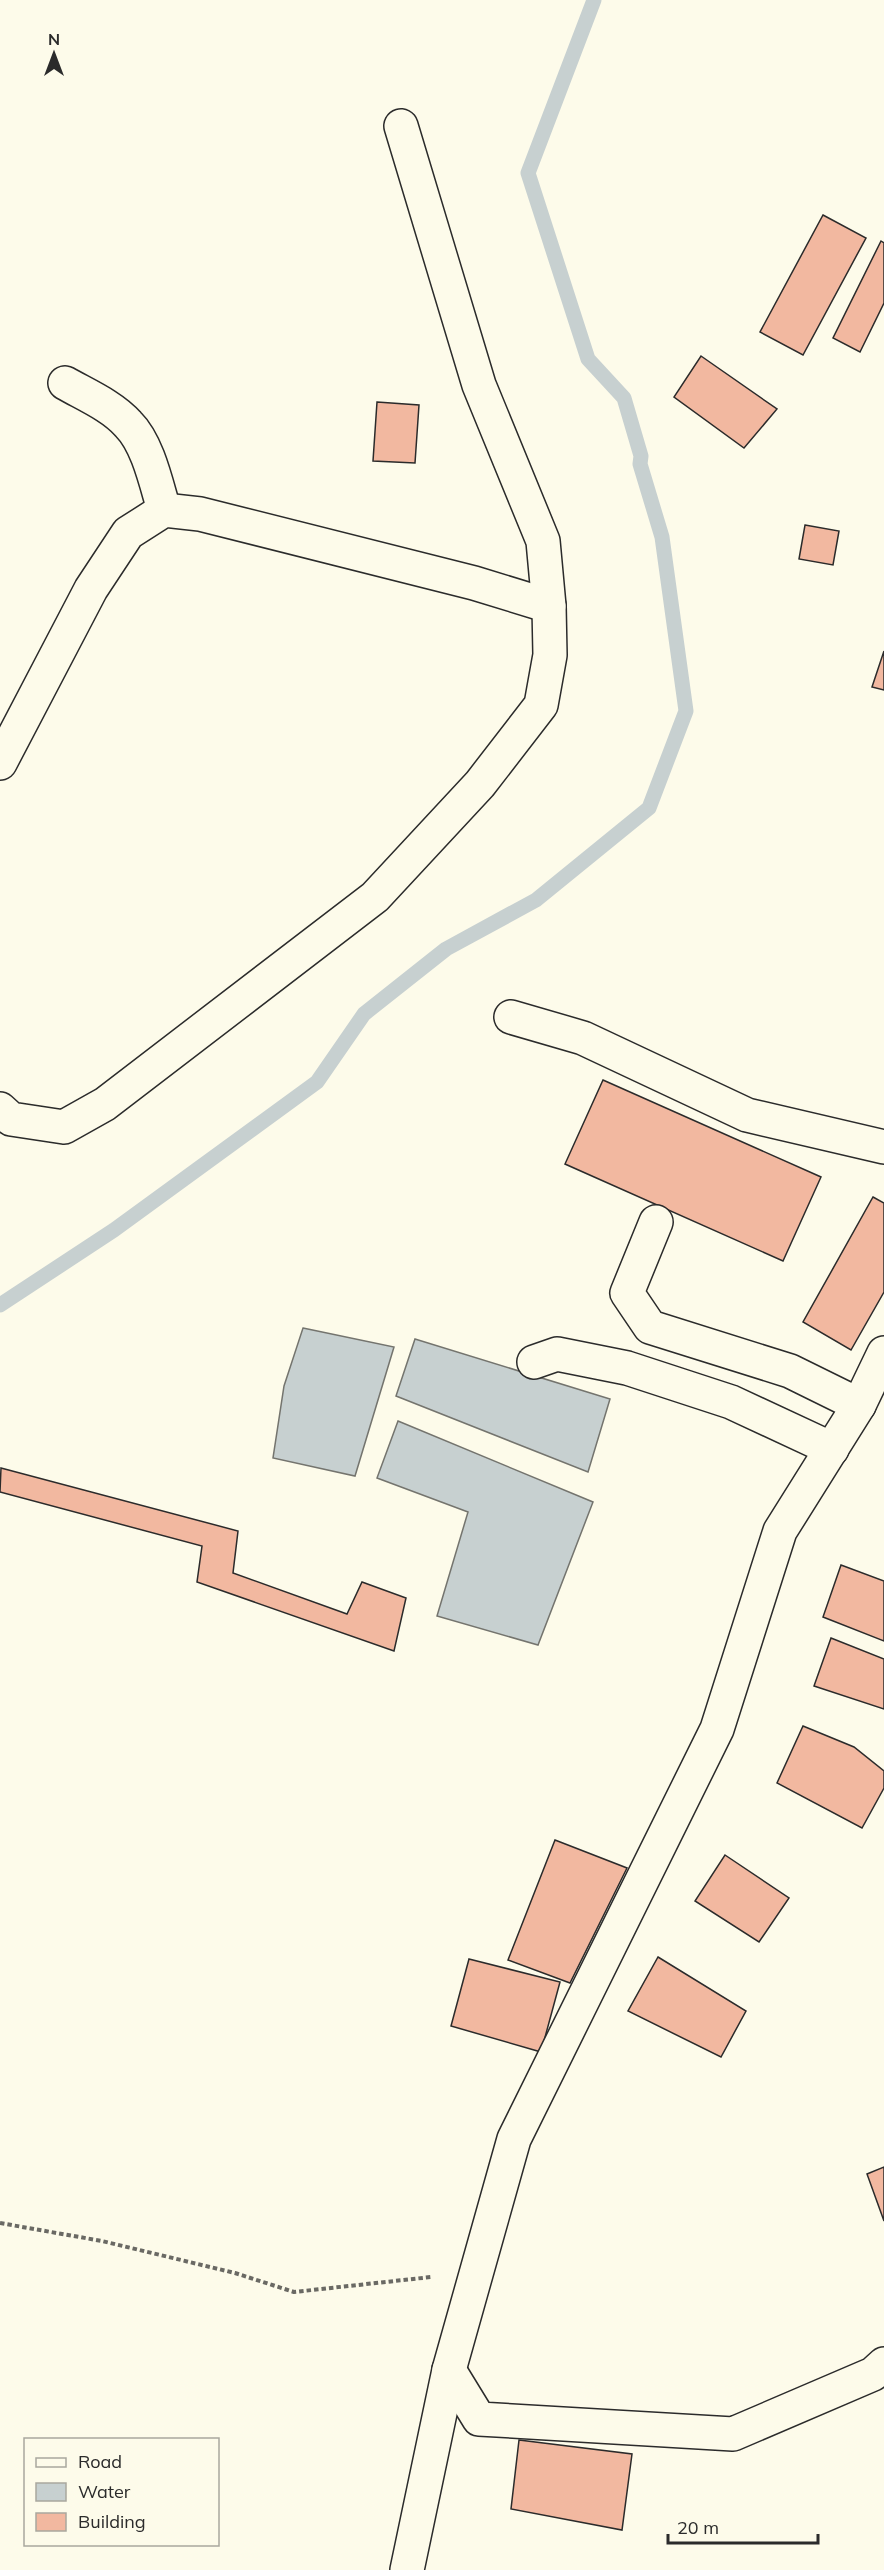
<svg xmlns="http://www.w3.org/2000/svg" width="884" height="2570" font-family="Mulish,sans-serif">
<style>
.water{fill:#c7d0d0;stroke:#74746e;stroke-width:1.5}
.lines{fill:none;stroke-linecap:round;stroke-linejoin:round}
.stream{stroke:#c7d0d0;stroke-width:15}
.building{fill:#f2b8a0;stroke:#2b2b2b;stroke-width:1.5}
.street-casing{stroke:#2b2b2b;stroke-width:36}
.path{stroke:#6a6964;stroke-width:4;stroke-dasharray:4.5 3;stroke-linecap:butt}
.street{stroke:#fdfbea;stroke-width:33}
</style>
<rect width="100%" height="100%" fill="#fdfbea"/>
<g class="water">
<path d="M303 1328 394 1347 355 1476 273 1458 284 1386Z"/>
<path d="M415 1339 610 1399 588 1472 396 1396Z"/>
<path d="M398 1421 593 1502 538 1645 437 1616 468 1512 377 1478Z"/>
</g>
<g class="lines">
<path class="stream" d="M0 1305 114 1230 317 1082 364 1014 446 949 536 900 649 808 686 711 662 537 640 464 641 456 624 398 588 359 528 173 594 0"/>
</g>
<g class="building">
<path d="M823 215 866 238 803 355 760 332Z"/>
<path d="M881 241 884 243V303L860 352 833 338Z"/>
<path d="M701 356 777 409 744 448 674 397Z"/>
<path d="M377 402 419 405 415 463 373 461Z"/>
<path d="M805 525 839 531 833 565 799 559Z"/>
<path d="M884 651V690L872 687Z"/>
<path d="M603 1080 821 1177 783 1261 565 1164Z"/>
<path d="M873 1197 884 1203V1292L851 1350 803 1322Z"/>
<path d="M1 1468 238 1531 233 1573 347 1614 362 1582 406 1598 394 1651 197 1582 202 1546 0 1492Z"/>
<path d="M841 1565 884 1581V1641L823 1617Z"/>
<path d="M831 1638 884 1659V1709L814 1686Z"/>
<path d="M803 1726 854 1747 884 1771V1788L862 1828 777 1783Z"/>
<path d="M555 1840 627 1868 570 1983 508 1960Z"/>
<path d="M725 1855 789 1898 759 1942 695 1901Z"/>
<path d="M658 1957 746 2011 721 2057 628 2011Z"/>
<path d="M469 1959 560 1982 541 2052 451 2026Z"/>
<path d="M884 2167V2221L867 2174Z"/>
<path d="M519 2440 632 2454 622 2530 511 2509Z"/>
</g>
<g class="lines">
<g class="street-casing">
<g id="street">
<path d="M65 383C86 395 112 406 128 424 148 444 156 483 164 510"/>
<path d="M0 763 91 589 128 533 164 510 200 514 474 583 549 606"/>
<path d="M511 1017 583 1038 747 1115 884 1147"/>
<path d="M0 1109 11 1119 64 1127 105 1104 375 897 480 784 541 705 550 655 549 606 543 541 479 385 401 126"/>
<path d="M656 1222 627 1293 650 1327 790 1371 859 1405"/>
<path d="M534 1362 557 1354 627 1368 731 1402 832 1449"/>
<path d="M449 2370 479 2419 733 2434 873 2374 884 2364"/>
<path d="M407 2570 449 2370 514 2139 717 1729 780 1531 859 1405 884 1353"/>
</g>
</g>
<path class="path" d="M0 2223 102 2241 235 2273 294 2292 431 2277"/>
<use href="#street" class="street"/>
</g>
<rect x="24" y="2438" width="195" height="108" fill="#fdfbea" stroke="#a9a89e" stroke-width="1.5"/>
<rect x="36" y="2458" width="30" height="9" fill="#fdfbea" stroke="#a9a89e" stroke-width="1.5"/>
<text x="78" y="2468" font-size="18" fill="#2b2b2b">Road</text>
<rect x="36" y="2483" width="30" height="18" fill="#c7d0d0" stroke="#a9a89e" stroke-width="1.5"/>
<text x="78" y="2498" font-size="18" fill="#2b2b2b">Water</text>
<rect x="36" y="2513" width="30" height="18" fill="#f2b8a0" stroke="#a9a89e" stroke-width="1.5"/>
<text x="78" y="2528" font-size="18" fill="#2b2b2b">Building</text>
<g transform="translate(54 54)" stroke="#fdfbea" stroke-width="4.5" paint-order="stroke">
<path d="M0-4.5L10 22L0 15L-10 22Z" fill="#2b2b2b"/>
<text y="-9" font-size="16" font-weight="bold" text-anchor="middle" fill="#2b2b2b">N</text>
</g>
<path d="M668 2534v9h150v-9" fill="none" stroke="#2b2b2b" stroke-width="3"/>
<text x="677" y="2534" font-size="18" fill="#2b2b2b" stroke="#fdfbea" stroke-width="4.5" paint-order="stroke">20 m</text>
</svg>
